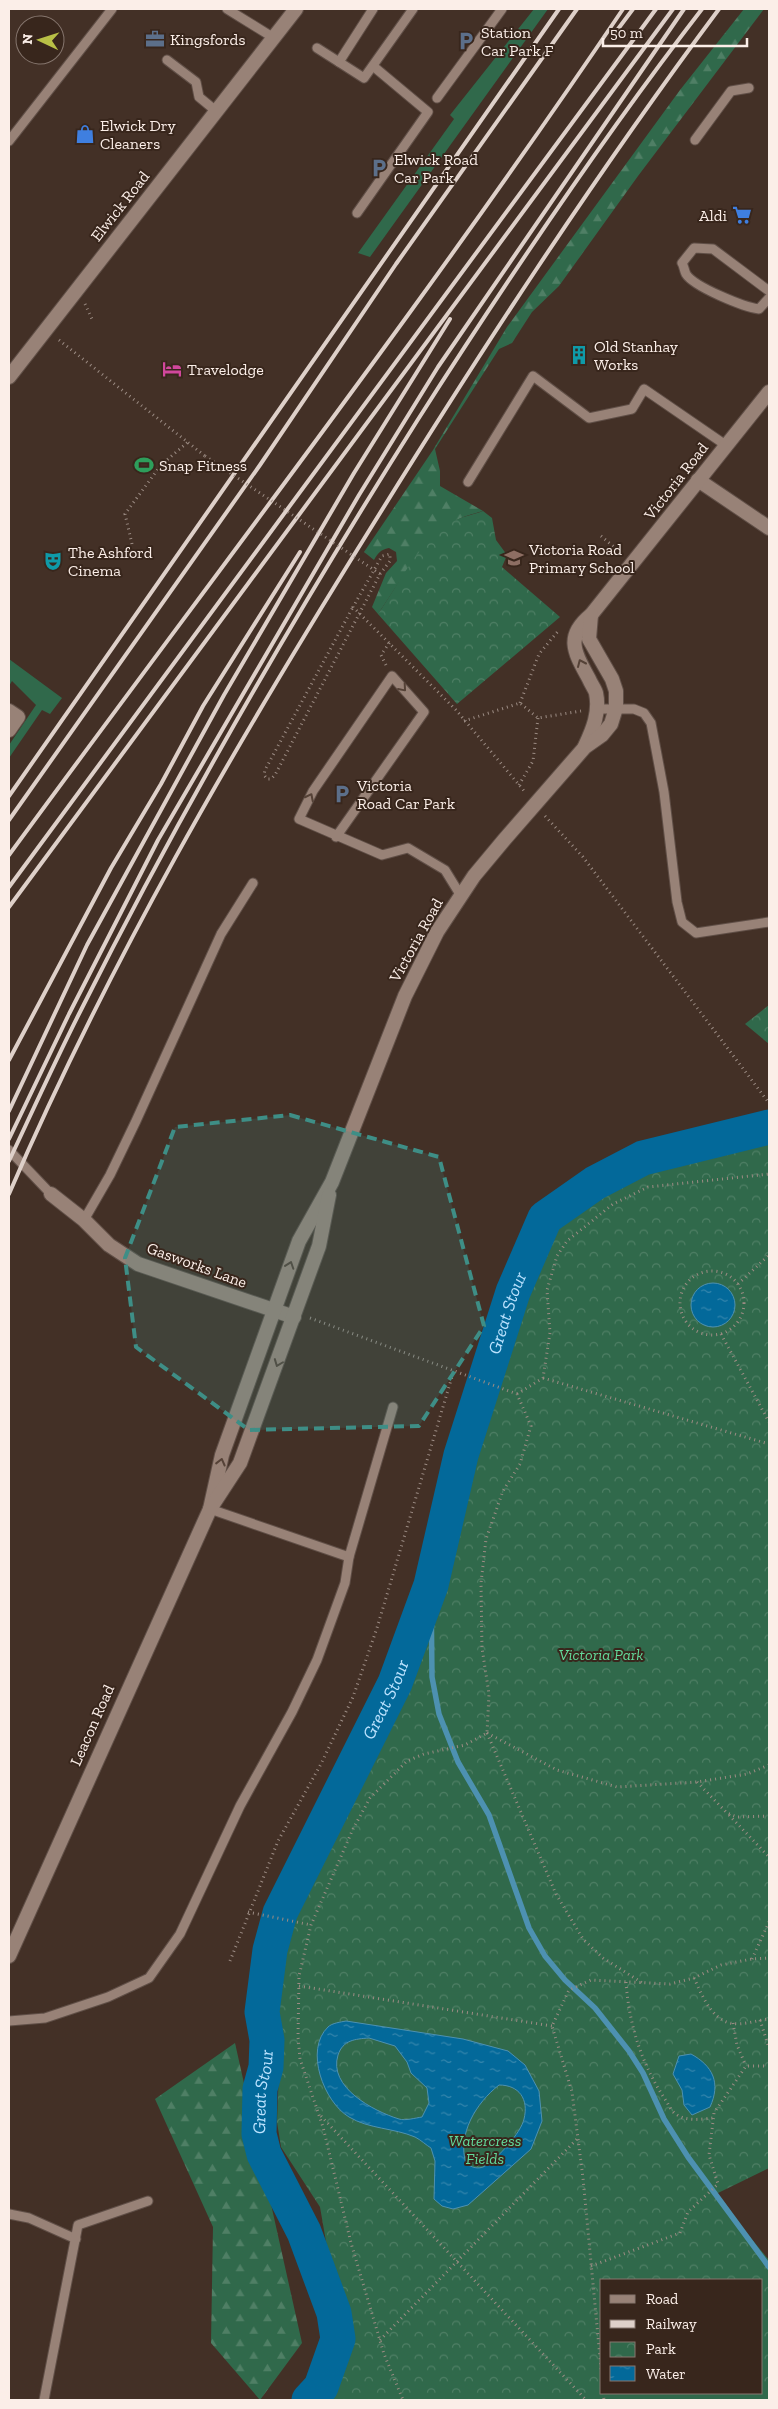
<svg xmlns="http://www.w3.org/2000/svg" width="778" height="2409" font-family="'Zilla Slab',serif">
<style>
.green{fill:#30694b}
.forest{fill:url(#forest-firs)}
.park{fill:url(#park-crowns);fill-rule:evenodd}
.water{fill:url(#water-ripples);stroke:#4d91b1;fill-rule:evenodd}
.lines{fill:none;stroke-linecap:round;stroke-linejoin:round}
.stream{stroke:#4d91b1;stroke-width:5.5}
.river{stroke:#03699a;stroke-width:35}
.service-casing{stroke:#604f47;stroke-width:11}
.minor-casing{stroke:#604f47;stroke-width:16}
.tertiary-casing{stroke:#604f47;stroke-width:16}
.path{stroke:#9c8c84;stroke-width:3;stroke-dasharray:1 4;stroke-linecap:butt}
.service{stroke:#988277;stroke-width:9}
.minor{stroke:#988277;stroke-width:14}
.tertiary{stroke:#988277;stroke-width:14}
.rail{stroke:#ded0c9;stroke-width:4}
.path-bridge{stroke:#9c8c84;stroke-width:3;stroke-dasharray:1 4;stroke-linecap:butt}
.oneway{stroke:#554237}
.marked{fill:#3e8e86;fill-opacity:0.2;stroke:#3e8e86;stroke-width:4;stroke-dasharray:10 6;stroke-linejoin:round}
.labels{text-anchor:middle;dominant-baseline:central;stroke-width:4;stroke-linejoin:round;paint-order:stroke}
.poi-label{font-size:16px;fill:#fbeee8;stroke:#38261c;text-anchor:start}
.street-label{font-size:16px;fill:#fbeee8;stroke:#38261c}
.park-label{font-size:16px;font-style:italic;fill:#63da9b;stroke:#38261c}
.water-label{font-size:18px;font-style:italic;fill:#bbe2fe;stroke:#38261c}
</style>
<defs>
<pattern id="forest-firs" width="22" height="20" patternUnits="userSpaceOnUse" patternTransform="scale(1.25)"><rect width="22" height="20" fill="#30694b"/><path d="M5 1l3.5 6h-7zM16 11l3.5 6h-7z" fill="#4f7f65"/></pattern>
<pattern id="park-crowns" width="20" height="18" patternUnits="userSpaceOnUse" patternTransform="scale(1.25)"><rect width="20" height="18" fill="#30694b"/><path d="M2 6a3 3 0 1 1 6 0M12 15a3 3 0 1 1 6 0" fill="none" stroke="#4f7f65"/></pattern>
<pattern id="water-ripples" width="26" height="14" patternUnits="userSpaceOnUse" patternTransform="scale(1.25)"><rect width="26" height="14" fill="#03699a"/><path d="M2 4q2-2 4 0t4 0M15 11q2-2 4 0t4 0" fill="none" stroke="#3586ad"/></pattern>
</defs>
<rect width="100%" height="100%" fill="#433026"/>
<g class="green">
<path d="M534 9H548L370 257 358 253 454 119 450 115Z"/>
<path d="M9 659 62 698 50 714 42 710 9 758V745L36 705 12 681 9 686Z"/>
</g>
<g class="forest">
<path d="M744 9H764L638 176 559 286 532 312 512 343 499 349 435 449 440 471V486L483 511C473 514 462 516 454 522 421 543 400 582 378 614L372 607 386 573 397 561 396 552 389 548C380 550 378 553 374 560L364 552 433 450 507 327 680 90Z"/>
<path d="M235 2043 302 2343 260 2400 211 2343 213 2227 155 2099Z"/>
</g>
<g class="park">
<path d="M483 511 492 518 496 540 507 555 502 567 560 617 457 704 378 614C399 584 418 543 450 523 460 517 472 515 483 511Z"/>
<path d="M769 1005V1044L745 1024Z"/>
<path d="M769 1135V2168L718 2193 713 2192 769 2260V2400H322L347 2364 350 2350 348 2326 333 2282 320 2207 281 2147 277 2122 280 2042 275 1994 277 1967 295 1908 391 1725 425 1629 432 1620 449 1528 458 1495 495 1377 539 1253 551 1227 564 1213 648 1166ZM602 2280H762V2393H602Z"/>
</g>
<g class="water">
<circle cx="713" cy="1305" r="22"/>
<path d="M346 2021 463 2039 508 2051 525 2065 539 2091 542 2121 531 2149 468 2205 453 2209 442 2206 434 2199 435 2161 431 2148C426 2145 421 2140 415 2137 394 2128 369 2129 349 2117 324 2102 304 2050 328 2027 332 2023 341 2022 346 2021ZM369 2038 395 2046 407 2062 411 2073 427 2088 429 2103 422 2117C415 2118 405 2121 399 2119 373 2111 328 2087 338 2055 343 2040 355 2039 369 2038ZM499 2085C519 2085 529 2099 524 2119 521 2133 497 2159 485 2166 478 2170 472 2167 466 2164 457 2134 476 2103 499 2085Z"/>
<path d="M691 2054C713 2066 721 2083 710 2107L692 2115 684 2105 682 2090 673 2074 679 2056Z"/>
</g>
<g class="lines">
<path class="stream" d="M431 1585 432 1677 439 1714 458 1762 489 1815 529 1928 545 1956 565 1980 595 2008 629 2051 643 2073 664 2119 688 2157 769 2267"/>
<path class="river" id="s1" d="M309 2400 321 2387 338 2339 334 2313 304 2232 264 2154 259 2134 260 2089 266 2067 267 2040 262 2012 270 1950 280 1913 395 1683 431 1585 461 1455 491 1361 513 1292 545 1218 595 1183 643 1158 769 1127"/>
<g class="service-casing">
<g id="service">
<path d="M227 9 274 38"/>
<path d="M317 48 364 78 413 9"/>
<path d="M167 60 196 82 199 97 216 111"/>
<path d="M339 62 373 9"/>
<path d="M437 98 502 9"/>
<path d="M695 140 731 91 749 88"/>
<path d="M9 141 112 9"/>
<path d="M357 213 428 112 373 66"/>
<path d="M769 291 713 249 694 248 682 263C684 266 684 270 686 274 694 287 744 307 759 309L769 298"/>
<path d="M468 482 533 376 589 418 632 409 644 389 727 446"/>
<path d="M596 709H634L644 713 651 723 664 792 677 902 682 922 696 933 769 922"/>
<path d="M336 837 424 712 392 676 313 791 299 819 382 855 408 848 445 870 461 896"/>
<path d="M9 1150 51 1194"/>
<path d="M84 1220 110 1175 136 1121 221 934 253 883"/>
<path d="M210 1509 349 1557"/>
<path d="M9 2021 45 2018 108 1997 149 1978 180 1934 240 1806 292 1712 317 1660 345 1583 349 1557 393 1407"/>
<path d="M9 2214 29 2218 76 2239"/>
<path d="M44 2400 78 2225 148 2201"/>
</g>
</g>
<g class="minor-casing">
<g id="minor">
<path d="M9 377 296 9"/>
<path d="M698 480 769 528"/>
<path d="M9 711 18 717 9 730"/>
<path d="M51 1194 84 1220 109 1245 138 1264 294 1317"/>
</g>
</g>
<g class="tertiary-casing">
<g id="tertiary">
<path d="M585 746C593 729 600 712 596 693 595 689 591 684 589 679 575 653 564 637 591 615L769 392"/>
<path d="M210 1509 222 1455 299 1241 332 1182 405 996 437 932 474 876 504 840 585 747 602 735 611 724 616 708V691L612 679 589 639 591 615"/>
<path d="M9 1956 210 1509 240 1463 319 1246 329 1195"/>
</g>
</g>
<g class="path">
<path d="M85 304 92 319"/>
<path d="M59 340 205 456"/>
<path d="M601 536 621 553"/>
<path d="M132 544 125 514 161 465 188 442"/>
<path d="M380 574 390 561V554L382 556 353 607 456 710 525 792"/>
<path d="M386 665 381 655 390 642"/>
<path d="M520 703 539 654 559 630"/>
<path d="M464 721 520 703 538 718 581 711"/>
<path d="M519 785 533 761 538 718"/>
<path d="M545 816 583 857 769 1103"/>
<circle cx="712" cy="1303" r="32"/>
<path d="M738 1284 769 1255"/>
<path d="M310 1318 517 1394 531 1426 520 1464 503 1491 486 1539 481 1583 482 1648 489 1694 487 1733 465 1745 424 1754 407 1761 370 1798 353 1829 311 1925 299 1976 298 2037 300 2059 323 2127 351 2243 384 2354 403 2400"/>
<path d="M721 1334 769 1422"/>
<path d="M543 1378 769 1444"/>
<path d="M517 1394 543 1378 550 1333 547 1290 557 1256 567 1241 613 1204 648 1187 769 1174"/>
<path d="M487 1733 556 1894 583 1939 603 1958 644 1984"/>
<path d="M487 1733 557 1770 617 1787 697 1782 747 1774 769 1765"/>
<path d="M697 1782 727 1813 737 1817 769 1816"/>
<path d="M729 1815 769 1857"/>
<path d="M248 1912 311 1925"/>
<path d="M752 1959 769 1922"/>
<path d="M230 1961 278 1841 321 1764 353 1697 377 1628 454 1370"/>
<path d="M694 1978C701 1993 711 2019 730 2023 741 2026 758 2020 769 2019"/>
<path d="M626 1982C629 2025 642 2066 667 2102 669 2106 672 2112 676 2114 686 2122 702 2119 713 2118"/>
<path d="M299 1986 552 2026"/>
<path d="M760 2020 769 2048"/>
<path d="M733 2023 737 2045 746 2066"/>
<path d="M321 2116 586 2400"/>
<path d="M591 2266 680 2233 688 2212 718 2184 709 2155 714 2113 746 2066H769"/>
<path d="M380 2340 578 2138"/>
<path d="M602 2379 583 2178 572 2092 552 2026 569 1990 591 1980 670 1984 694 1978 721 1965 752 1959 769 1958"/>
<path d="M603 2393 604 2400"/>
</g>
<use href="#service" class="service"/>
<use href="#minor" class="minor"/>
<use href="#tertiary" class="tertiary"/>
<g class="rail">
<path d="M615 33 633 9"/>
<path d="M9 796 559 9"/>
<path d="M9 820 260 465 396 264 577 9"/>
<path d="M9 855C215 574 428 298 623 9"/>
<path d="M9 887 656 9"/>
<path d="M9 907 673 9"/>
<path d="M9 1060 111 868 161 784 203 706 300 552"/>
<path d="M9 1111 87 945 224 695 354 473 450 319"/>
<path d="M9 1139 69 1014 158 840 359 495 438 367 684 9"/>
<path d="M9 1161C33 1110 56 1059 82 1008 183 807 297 611 417 421 507 280 600 141 702 9"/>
<path d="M9 1194C109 962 233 749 367 534 478 355 593 178 719 9"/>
</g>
<path class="path-bridge" d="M205 456 380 574 275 775 271 779H267L264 775 265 770 353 607"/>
</g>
<defs><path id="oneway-chevron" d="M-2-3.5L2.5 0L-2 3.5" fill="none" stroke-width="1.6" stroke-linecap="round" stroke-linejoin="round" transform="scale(1.25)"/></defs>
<g class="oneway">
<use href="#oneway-chevron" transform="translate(581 663) rotate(-114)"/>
<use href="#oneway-chevron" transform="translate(403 688) rotate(49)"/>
<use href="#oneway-chevron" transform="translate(310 797) rotate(-63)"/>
<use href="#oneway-chevron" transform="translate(290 1265) rotate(-71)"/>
<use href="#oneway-chevron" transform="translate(278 1363) rotate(111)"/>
<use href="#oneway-chevron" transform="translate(221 1462) rotate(-76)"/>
</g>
<path class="marked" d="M290 1115 439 1157 484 1326 419 1426 249 1430 136 1347 125 1258 175 1127Z"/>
<defs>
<g id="office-bare" transform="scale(1.5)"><path d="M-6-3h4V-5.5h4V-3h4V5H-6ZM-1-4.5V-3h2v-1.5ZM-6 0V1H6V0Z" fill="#5c6f8a" stroke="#38261c" stroke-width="2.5" paint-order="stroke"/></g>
<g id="parking-bare" transform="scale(1.5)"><path d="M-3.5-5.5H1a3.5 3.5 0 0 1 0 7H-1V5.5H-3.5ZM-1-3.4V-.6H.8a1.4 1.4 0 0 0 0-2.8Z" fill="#5c6f8a" stroke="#38261c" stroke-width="2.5" paint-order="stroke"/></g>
<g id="shop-bare" transform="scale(1.5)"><path d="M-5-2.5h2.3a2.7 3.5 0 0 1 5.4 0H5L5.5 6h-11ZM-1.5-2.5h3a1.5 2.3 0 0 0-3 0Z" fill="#3f7fe0" stroke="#38261c" stroke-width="2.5" paint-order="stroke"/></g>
<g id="supermarket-bare" transform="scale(1.5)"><path d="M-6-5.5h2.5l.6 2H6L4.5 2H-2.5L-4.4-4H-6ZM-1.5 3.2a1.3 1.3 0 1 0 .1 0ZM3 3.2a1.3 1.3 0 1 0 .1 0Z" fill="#3f7fe0" stroke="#38261c" stroke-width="2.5" paint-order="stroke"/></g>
<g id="building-bare" transform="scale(1.5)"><path d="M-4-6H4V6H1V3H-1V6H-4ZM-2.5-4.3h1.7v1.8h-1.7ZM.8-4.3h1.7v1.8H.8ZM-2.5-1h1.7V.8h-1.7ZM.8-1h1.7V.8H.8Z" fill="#0f9aa8" stroke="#38261c" stroke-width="2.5" paint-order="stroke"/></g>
<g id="hotel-bare" transform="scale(1.5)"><path d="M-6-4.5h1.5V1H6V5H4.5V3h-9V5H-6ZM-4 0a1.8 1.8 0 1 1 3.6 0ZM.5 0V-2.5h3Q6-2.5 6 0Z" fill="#d1479c" stroke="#38261c" stroke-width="2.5" paint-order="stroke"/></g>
<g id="stadium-bare" transform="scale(1.5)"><path d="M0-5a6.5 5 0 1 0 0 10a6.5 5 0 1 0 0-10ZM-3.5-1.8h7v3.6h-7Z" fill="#2e9e5b" stroke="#38261c" stroke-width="2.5" paint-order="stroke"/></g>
<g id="school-bare" transform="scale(1.5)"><path d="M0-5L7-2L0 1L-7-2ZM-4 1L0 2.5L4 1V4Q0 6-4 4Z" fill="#8d6e63" stroke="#38261c" stroke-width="2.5" paint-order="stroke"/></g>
<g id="theatre-bare" transform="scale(1.5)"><path d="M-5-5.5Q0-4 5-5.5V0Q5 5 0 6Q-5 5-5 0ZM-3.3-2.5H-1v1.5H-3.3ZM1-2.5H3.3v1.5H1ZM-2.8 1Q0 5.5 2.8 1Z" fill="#0f9aa8" stroke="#38261c" stroke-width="2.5" paint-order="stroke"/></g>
</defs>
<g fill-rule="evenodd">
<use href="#office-bare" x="155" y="39"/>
<use href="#parking-bare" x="466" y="41"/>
<use href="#shop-bare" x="85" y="134"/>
<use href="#parking-bare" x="379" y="168"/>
<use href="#supermarket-bare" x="742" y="215"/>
<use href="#building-bare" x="579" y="355"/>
<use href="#hotel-bare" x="172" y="369"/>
<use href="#stadium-bare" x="144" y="465"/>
<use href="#school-bare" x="514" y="558"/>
<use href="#theatre-bare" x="53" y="561"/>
<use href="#parking-bare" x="342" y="794"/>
</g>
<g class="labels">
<g class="poi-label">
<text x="481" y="32">Station<tspan x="481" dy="18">Car Park F</tspan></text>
<text x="170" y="39">Kingsfords</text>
<text x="100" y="125">Elwick Dry<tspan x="100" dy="18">Cleaners</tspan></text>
<text x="394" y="159">Elwick Road<tspan x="394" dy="18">Car Park</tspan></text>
<text x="727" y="215" text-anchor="end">Aldi</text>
<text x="594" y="346">Old Stanhay<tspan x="594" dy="18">Works</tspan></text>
<text x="187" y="369">Travelodge</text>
<text x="159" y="465">Snap Fitness</text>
<text x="529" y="549">Victoria Road<tspan x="529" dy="18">Primary School</tspan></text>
<text x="68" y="552">The Ashford<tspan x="68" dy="18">Cinema</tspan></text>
<text x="357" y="785">Victoria<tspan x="357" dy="18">Road Car Park</tspan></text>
</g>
<g class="street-label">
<text transform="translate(120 206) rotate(-52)">Elwick Road</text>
<text transform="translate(676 481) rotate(-52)">Victoria Road</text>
<text transform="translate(416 940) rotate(-61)">Victoria Road</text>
<text transform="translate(197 1265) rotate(20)">Gasworks Lane</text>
<text transform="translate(92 1725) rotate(-66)">Leacon Road</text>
</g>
<g class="park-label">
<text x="601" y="1654">Victoria Park</text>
<text x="485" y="2140">Watercress<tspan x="485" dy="18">Fields</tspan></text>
</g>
<g class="water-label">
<text stroke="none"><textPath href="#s1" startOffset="1158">Great Stour</textPath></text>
<text stroke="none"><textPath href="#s1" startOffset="752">Great Stour</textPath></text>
<text stroke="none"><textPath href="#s1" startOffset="332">Great Stour</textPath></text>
</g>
</g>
<rect width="778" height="2409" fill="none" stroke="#fbeee8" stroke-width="20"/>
<rect x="600" y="2279" width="162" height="115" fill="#38261c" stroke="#86766e"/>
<rect x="610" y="2295" width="25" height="8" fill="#988277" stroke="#86766e"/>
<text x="646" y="2304" font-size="15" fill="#fbeee8">Road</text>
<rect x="610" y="2320" width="25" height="8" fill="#ded0c9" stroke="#86766e"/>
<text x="646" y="2329" font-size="15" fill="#fbeee8">Railway</text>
<rect x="610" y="2342" width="25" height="15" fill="url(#park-crowns)" stroke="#86766e"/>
<text x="646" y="2354" font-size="15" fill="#fbeee8">Park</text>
<rect x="610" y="2366" width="25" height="15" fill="url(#water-ripples)" stroke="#86766e"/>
<text x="646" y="2379" font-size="15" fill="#fbeee8">Water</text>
<g transform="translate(40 40) rotate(274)"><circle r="24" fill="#38261c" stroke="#86766e"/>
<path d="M0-4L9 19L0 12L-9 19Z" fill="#b9c046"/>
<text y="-8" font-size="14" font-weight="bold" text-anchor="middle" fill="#fbeee8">N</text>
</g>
<path d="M603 38v8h144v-8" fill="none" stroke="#fbeee8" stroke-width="2.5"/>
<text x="610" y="38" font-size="15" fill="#fbeee8" stroke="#38261c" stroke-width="4" paint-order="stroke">50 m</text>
</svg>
